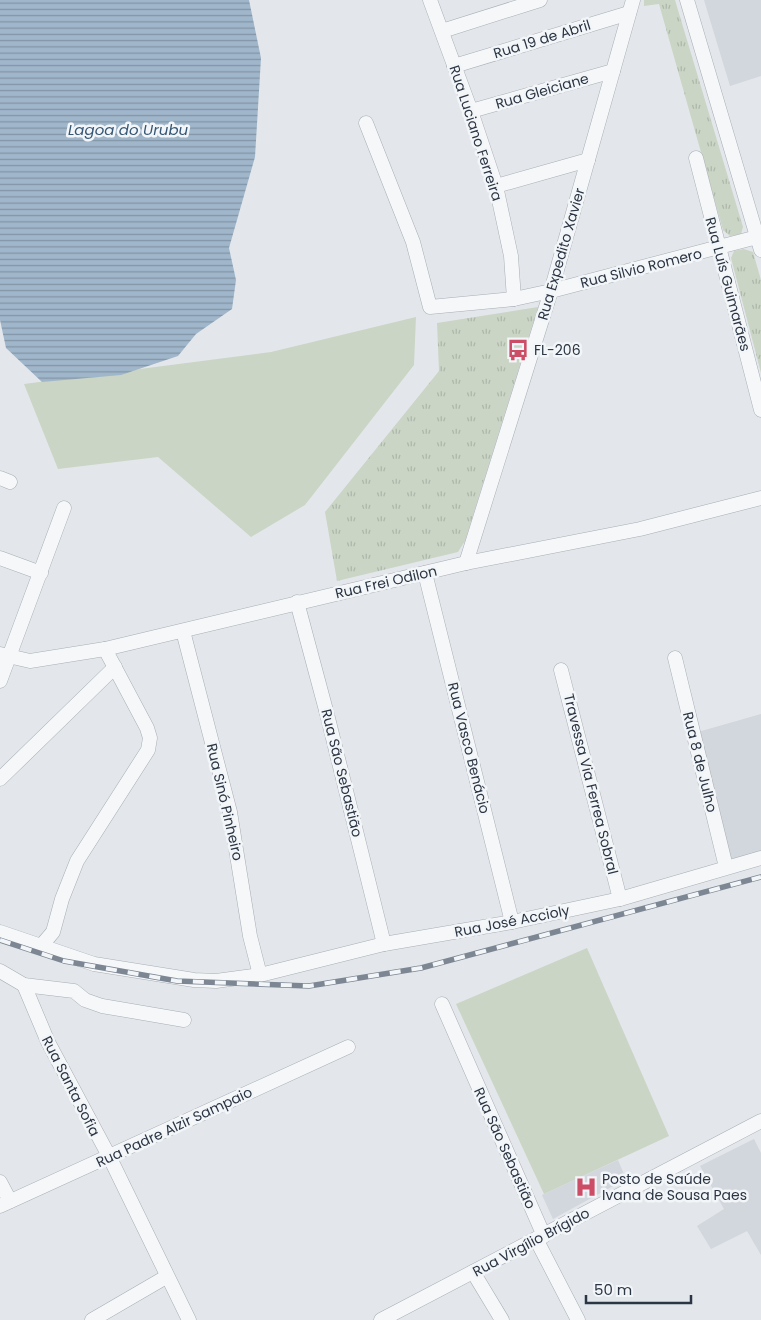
<svg xmlns="http://www.w3.org/2000/svg" width="761" height="1320" font-family="Poppins,sans-serif">
<style>
.built{fill:#d2d6dd}
.green{fill:#cad5c5}
.park{fill:url(#park-tufts)}
.water{fill:url(#water-rules)}
.lines{fill:none;stroke-linecap:round;stroke-linejoin:round}
.minor-casing{stroke:#a8aeb5;stroke-width:15}
.minor{stroke:#f6f7f9;stroke-width:14}
.rail-casing{stroke:#7d8794;stroke-width:5.5}
.rail{stroke:#f3f6f8;stroke-width:4;stroke-dasharray:11;stroke-linecap:butt}
.labels{text-anchor:middle;dominant-baseline:central;stroke-width:5;stroke-linejoin:round;paint-order:stroke}
.street-label{font-size:14px;fill:#2b3543;stroke:#f3f6f8}
.poi-label{font-size:14px;fill:#2b3543;stroke:#f3f6f8;text-anchor:start}
.water-label{font-size:15px;font-style:italic;fill:#365676;stroke:#f3f6f8}
</style>
<defs>
<pattern id="park-tufts" width="24" height="20" patternUnits="userSpaceOnUse" patternTransform="scale(1.25)"><rect width="24" height="20" fill="#cad5c5"/><path d="M3 7l-1-3M5 7V3M7 7l1-3M15 17l-1-3M17 17v-4M19 17l1-3" fill="none" stroke="#aeb7aa"/></pattern>
<pattern id="water-rules" width="6" height="5" patternUnits="userSpaceOnUse" patternTransform="scale(1.25)"><rect width="6" height="5" fill="#a0b6ca"/><path d="M0 2.5h6" fill="none" stroke="#8395a6"/></pattern>
</defs>
<rect width="100%" height="100%" fill="#e3e7eb"/>
<g class="built">
<path d="M704 0H761V76L730 86Z"/>
<path d="M761 714V851L734 859 726 856 698 732Z"/>
<path d="M754 1139 761 1153V1255L747 1231 711 1249 697 1226 724 1209 700 1166Z"/>
<path d="M618 1160 626 1179 553 1219 542 1195Z"/>
</g>
<g class="green">
<path d="M416 317 414 365 305 505 251 537 158 457 58 469 24 384 271 352Z"/>
<path d="M587 948 669 1136 544 1194 456 1004Z"/>
</g>
<g class="park">
<path d="M644 0H675L743 227 741 234 730 236 723 230 659 4 644 6Z"/>
<path d="M744 249 753 252 761 280V373L731 258 734 251Z"/>
<path d="M538 307 465 541 458 552 337 581 325 512 439 371 437 323Z"/>
</g>
<path class="water" d="M0 0H249L261 58 255 157 229 248 236 280 232 309 196 334 178 356 121 375 42 382 6 348 0 320Z"/>
<g class="lines">
<g class="minor-casing">
<g id="minor">
<path d="M430 0 471 111 496 186 511 256 514 299"/>
<path d="M687 0 761 250"/>
<path d="M442 31 540 0"/>
<path d="M454 66 629 13"/>
<path d="M471 111 613 71"/>
<path d="M366 123 413 242 430 307 514 299 551 291 761 236"/>
<path d="M696 158 761 410"/>
<path d="M496 186 588 160"/>
<path d="M0 478 10 482"/>
<path d="M0 558 41 573"/>
<path d="M466 563 551 291 633 0"/>
<path d="M425 573 512 922"/>
<path d="M297 602 327 714 384 944"/>
<path d="M183 631 230 812 250 936 260 975"/>
<path d="M0 654 30 661 105 649 466 563 640 529 761 498"/>
<path d="M675 658 726 867"/>
<path d="M561 670 620 899"/>
<path d="M0 681 64 508"/>
<path d="M0 779 115 667"/>
<path d="M0 932 94 964 194 980 216 981 260 975 384 944 512 922 620 899 761 858"/>
<path d="M41 946 53 932 62 899 77 861 148 750 150 738 147 728 105 649"/>
<path d="M0 971 24 985 74 991 85 1000 102 1006 184 1020"/>
<path d="M24 985 48 1042 109 1156 189 1320"/>
<path d="M442 1004 544 1236"/>
<path d="M0 1182 10 1201"/>
<path d="M0 1206 348 1047"/>
<path d="M536 1239 578 1320"/>
<path d="M473 1272 502 1320"/>
<path d="M92 1320 166 1277"/>
<path d="M381 1320 761 1121"/>
</g>
</g>
<use href="#minor" class="minor"/>
<g class="rail-casing">
<path id="rail" d="M0 940 64 961 177 981 309 986 421 968 761 877"/>
</g>
<use href="#rail" class="rail"/>
</g>
<defs>
<g id="bus-bare" transform="scale(1.725)"><path d="M-5-6H5V4H4V6H2V4H-2V6H-4V4H-5ZM-3.5-4V0h7V-4ZM-3.5 1.2v1.5H-2V1.2ZM2 1.2v1.5H3.5V1.2Z" fill="#cc4d66" stroke="#f3f6f8" stroke-width="2.5" paint-order="stroke"/></g>
<g id="hospital-bare" transform="scale(1.725)"><path d="M-5-5h3v3.5h4V-5h3V5h-3V1.5h-4V5h-3Z" fill="#cc4d66" stroke="#f3f6f8" stroke-width="2.5" paint-order="stroke"/></g>
</defs>
<g fill-rule="evenodd">
<use href="#bus-bare" x="518" y="350"/>
<use href="#hospital-bare" x="586" y="1187"/>
</g>
<g class="labels">
<g class="street-label">
<text transform="translate(542 39) rotate(-17)">Rua 19 de Abril</text>
<text transform="translate(542 91) rotate(-16)">Rua Gleiciane</text>
<text transform="translate(476 133) rotate(72)">Rua Luciano Ferreira</text>
<text transform="translate(561 254) rotate(-74)">Rua Expedito Xavier</text>
<text transform="translate(641 268) rotate(-14)">Rua Silvio Romero</text>
<text transform="translate(728 284) rotate(75)">Rua Luís Guimarães</text>
<text transform="translate(386 582) rotate(-13)">Rua Frei Odilon</text>
<text transform="translate(469 748) rotate(76)">Rua Vasco Benácio</text>
<text transform="translate(700 762) rotate(76)">Rua 8 de Julho</text>
<text transform="translate(342 773) rotate(76)">Rua São Sebastião</text>
<text transform="translate(591 784) rotate(76)">Travessa Via Ferrea Sobral</text>
<text transform="translate(225 802) rotate(77)">Rua Sinó Pinheiro</text>
<text transform="translate(512 921) rotate(-11)">Rua José Accioly</text>
<text transform="translate(71 1086) rotate(63)">Rua Santa Sofia</text>
<text transform="translate(174 1127) rotate(-25)">Rua Padre Alzir Sampaio</text>
<text transform="translate(505 1148) rotate(66)">Rua São Sebastião</text>
<text transform="translate(531 1242) rotate(-28)">Rua Virgílio Brígido</text>
</g>
<g class="poi-label">
<text x="534" y="350">FL-206</text>
<text x="602" y="1179">Posto de Saúde<tspan x="602" dy="16">Ivana de Sousa Paes</tspan></text>
</g>
<g class="water-label">
<text x="128" y="129">Lagoa do Urubu</text>
</g>
</g>
<path d="M586 1295v8h105v-8" fill="none" stroke="#2b3543" stroke-width="2.5"/>
<text x="594" y="1295" font-size="15" fill="#2b3543" stroke="#f3f6f8" stroke-width="4" paint-order="stroke">50 m</text>
</svg>
